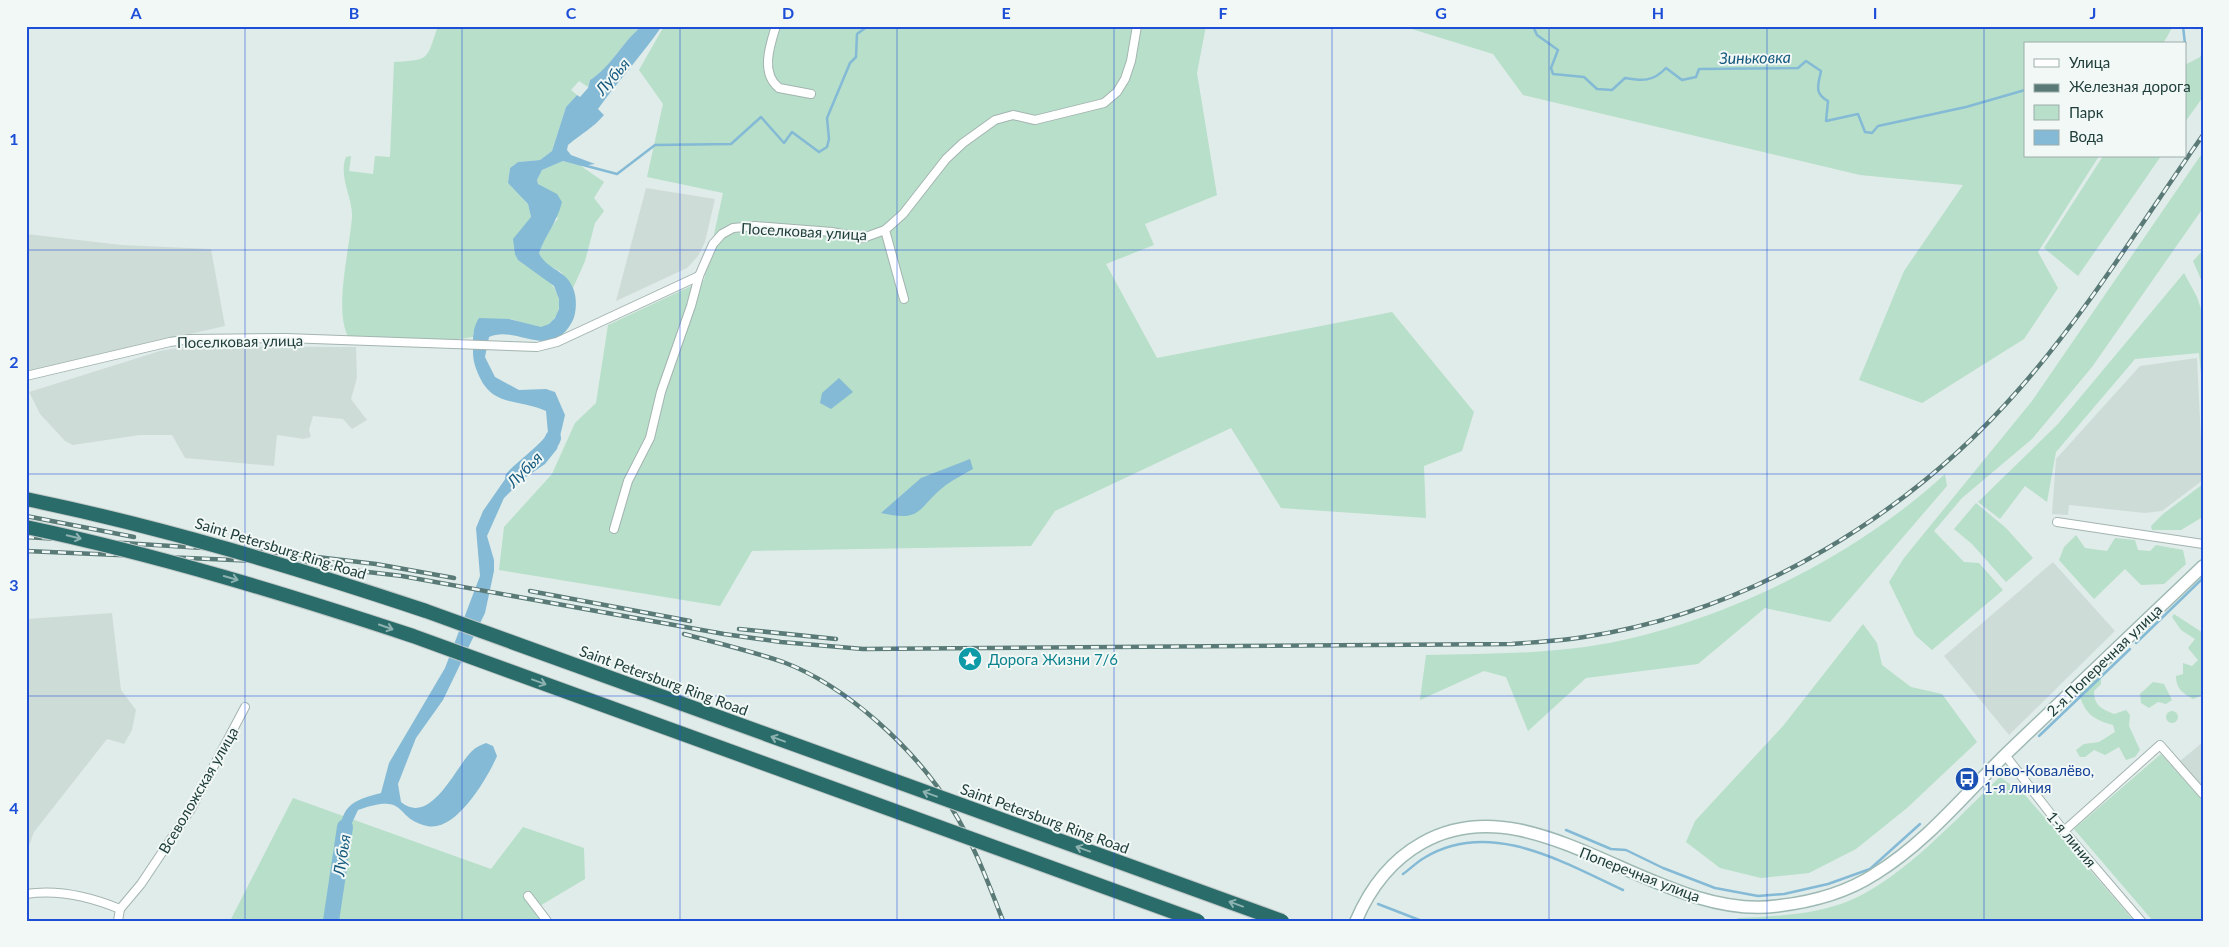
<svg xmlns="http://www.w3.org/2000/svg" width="2229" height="947" font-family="Lato,sans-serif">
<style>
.built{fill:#cedcd8}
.green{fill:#b7dfc9}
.water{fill:#84bad5}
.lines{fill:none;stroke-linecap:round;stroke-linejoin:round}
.stream{stroke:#84bad5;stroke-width:2.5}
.river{stroke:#84bad5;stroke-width:16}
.street-casing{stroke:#a3b4b1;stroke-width:10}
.secondary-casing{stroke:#9eb9b4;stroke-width:14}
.street{stroke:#fff;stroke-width:8}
.secondary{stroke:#fff;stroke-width:11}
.rail-casing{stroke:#5a7a77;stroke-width:4.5}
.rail{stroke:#f1f8f6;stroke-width:2.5;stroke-dasharray:8;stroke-linecap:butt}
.highway-bridge-casing{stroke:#c1c9c8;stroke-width:16;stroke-linecap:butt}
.highway-bridge{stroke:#296c6a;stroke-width:14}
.oneway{stroke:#8db2b0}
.grid{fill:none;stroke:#1d4ed8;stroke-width:1;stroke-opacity:0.55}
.labels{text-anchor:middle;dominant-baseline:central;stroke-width:4;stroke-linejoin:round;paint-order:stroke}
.street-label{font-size:15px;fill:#203e3b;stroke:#f1f8f6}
.culture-label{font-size:15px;fill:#0d838f;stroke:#f1f8f6;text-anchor:start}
.transit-label{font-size:15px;fill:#164399;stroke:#f1f8f6;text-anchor:start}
.water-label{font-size:16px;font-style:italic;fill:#16597e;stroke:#f1f8f6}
.neatline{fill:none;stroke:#1d4ed8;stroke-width:2}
.grid-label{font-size:16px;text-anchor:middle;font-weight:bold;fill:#1d4ed8}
</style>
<rect width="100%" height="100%" fill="#e0ece9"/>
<g class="built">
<path d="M646 188 715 199 705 242 698 256 687 268 616 301Z"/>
<path d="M26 234 122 245 211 249 225 326 26 372Z"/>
<path d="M188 346 356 347 357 378 351 399 367 420 352 429 343 419 313 416 309 430 311 437 304 439 277 435 274 466 185 458 172 435H140L73 445 65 441 40 414 29 392 160 351Z"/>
<path d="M2197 358 2203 480 2162 511 2145 513 2069 505 2068 515 2052 514 2056 459 2140 366Z"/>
<path d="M2053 562 2115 631 2009 735 1944 656Z"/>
<path d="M112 613 121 690 136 710 132 730 124 744 107 739 34 832 26 854V619Z"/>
<path d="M2203 742V789L2179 762Z"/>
</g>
<g class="green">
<path d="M438 26H642C622 42 611 67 590 80L588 87 579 81 571 90 577 95 566 107 552 151 540 160 518 162 510 168 508 183 528 204 531 217 524 228 518 260C537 271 568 288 557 314 554 320 549 325 543 327 530 330 521 320 509 319 502 319 481 329 473 332V337L459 339 453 343 349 338C333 312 350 248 352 217 353 198 338 176 346 157L351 156 349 171 373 174 375 156 390 157 394 62C431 60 426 60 438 26Z"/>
<path d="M664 26H1206L1197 73 1217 195 1145 224 1154 245 1106 264 1157 358 1392 312 1474 412 1462 451 1424 466 1426 518 1281 508 1231 428 1055 511 1031 546 752 551 720 606 499 570 504 527 552 474 575 423 596 403 608 325 704 280 723 193 647 177 663 104 639 70Z"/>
<path d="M1402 26H2173L2163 44H2025V156H2099L2038 252 2058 288 2024 339 1922 403 1859 380 1904 271 1963 185 1860 175 1523 95 1493 54Z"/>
<path d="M2203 50V97L2185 122V65L2200 57Z"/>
<path d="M2203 152V208L2092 367 2032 439 1962 498 1934 531 1964 562 1979 563 2003 590 1932 650 1915 635 1889 582 1904 558 2032 401Z"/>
<path d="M2103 156H2161L2078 276 2044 248Z"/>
<path d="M563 161 581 166 604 182 594 198 604 211 595 223 585 261 573 288 561 272 543 262 539 253C543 242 550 226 558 219L545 189 538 184 537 180 542 170Z"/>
<path d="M2203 250V284L2193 261Z"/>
<path d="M2184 273 2197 297 2203 315V395L2199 353 2135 359 2056 452 2047 502 2025 486 2000 519 1978 502 2058 424Z"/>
<path d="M1945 474 1947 486 1830 622 1765 608 1698 664 1586 678 1528 731 1506 677 1484 671 1420 700 1426 655C1479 654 1532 654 1585 647 1710 629 1852 560 1945 474Z"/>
<path d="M2203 484 2201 518 2181 530H2152L2151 526 2163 514Z"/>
<path d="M1976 503 2006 528 2033 558 2006 582 1972 544 1954 529Z"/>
<path d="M2076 535 2085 548 2107 551 2115 538 2135 540 2138 550 2150 551 2156 545 2183 550 2186 564 2164 584 2141 585 2125 569 2094 599 2059 560 2064 547Z"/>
<path d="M2174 614 2203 633V695L2193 699C2183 693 2176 689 2176 676L2183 674V663L2192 666 2198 660 2188 648 2195 639 2181 630 2172 617Z"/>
<path d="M1863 624 1877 643 1882 665 1911 687 1942 694 1977 742 1907 808 1856 849 1809 873 1761 878 1720 868 1686 842 1695 821 1783 726Z"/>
<path d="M2097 677 2101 679V684L2094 691C2094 706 2102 709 2114 714L2126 710 2130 715 2129 726 2140 750 2135 757 2126 760 2119 747 2105 755 2094 750 2085 757H2080L2076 750 2084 744 2099 742 2115 732 2113 725C2094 720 2085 714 2079 694Z"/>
<path d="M2153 682 2164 684 2172 700 2166 704 2158 702 2149 708 2141 703 2140 694Z"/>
<circle cx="2172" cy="717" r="6"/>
<path d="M2161 754 2203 801V921H2153L2074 829Z"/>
<path d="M2000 777 2025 795 2134 921H1731L1739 918C1776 916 1816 915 1851 900 1903 878 1959 816 2000 777Z"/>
<path d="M293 798 491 869 523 827 584 848 585 879 533 910 541 921H230Z"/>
</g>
<g class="water">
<path d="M642 26H662C642 55 618 81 598 109L604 115C593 128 581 134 568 145L567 150 571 155 595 164 581 166 563 161 542 170 537 180 538 184 557 194 562 202C557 222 546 234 539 253 546 269 566 270 573 288 577 297 577 313 572 322 550 362 516 324 489 337L485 357 495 377 519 390 546 389 555 392 565 415 557 449 545 464 523 479 504 498 487 536 494 560V571L485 613 443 700 416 738 398 784 401 802C431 827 456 766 472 751 476 747 481 745 486 743L493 746 497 756C488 777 456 833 427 826 392 818 410 792 358 810L351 825 346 848H338C341 811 343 802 381 793L389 763 445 668 480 576 476 528 483 511 508 475 538 456 546 443 548 433 546 411C520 399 494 407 480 378 476 369 473 362 473 352 473 339 472 329 479 318L509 319 541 327 549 324 555 318 559 309V299L554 286 518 260 515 254 513 239 531 217 528 204 508 183 510 168 518 162 540 160 552 151 566 107 577 95 580 97 588 88 590 80C611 67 622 42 642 26Z"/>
<path d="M839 378 853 392 831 409 820 403 822 393Z"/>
<path d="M970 459 973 469C964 474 954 479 946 485 917 507 924 523 881 513L921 478Z"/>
</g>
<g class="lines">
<g class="stream">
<path d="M1533 26 1537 35 1558 50 1551 68 1553 74 1584 77 1597 89 1612 90 1625 78C1642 81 1653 82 1666 68L1682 80 1696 77 1699 69 1798 68 1806 61 1821 71C1818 86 1814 93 1828 101L1826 121 1858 114 1865 132 1872 133 1878 126 1966 107 2025 90"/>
<path d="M2183 26 2185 44"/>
<path d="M2195 26 2197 28 2198 26"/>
<path d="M583 165 617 174 655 145 731 144 761 117 784 143 792 132 819 152 827 147 829 139 827 118 850 63 856 57 857 34 868 26"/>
<path d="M2136 643 2203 578"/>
<path d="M2039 736 2130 649"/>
<path d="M1566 830 1611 849 1626 850 1663 868 1715 888 1758 896 1784 894 1828 884 1870 869 1920 824"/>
<path d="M1403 874C1410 869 1417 862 1424 858 1489 818 1563 862 1623 890"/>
<path d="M1378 904 1422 921"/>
</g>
<g class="river">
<path d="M513 478C522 468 551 447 553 438"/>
<path d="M331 921 345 827"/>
</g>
<g class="street-casing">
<g id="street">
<path d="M776 26C770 45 760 73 779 88L811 94"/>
<path d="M885 230 904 299"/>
<path d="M26 376 170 342 190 339 285 338 537 347 557 342 699 276"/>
<path d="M2057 522 2203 544"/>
<path d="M614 529 628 481 650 438 661 392 691 306 699 276 713 244 722 234 733 228 755 226 832 232 863 238 885 230 903 214 946 159 963 143 995 120 1013 115 1035 120 1104 103 1117 92 1125 79 1131 61 1137 26"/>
<path d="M2005 755 2064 831 2141 921"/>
<path d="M2064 831 2160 745 2203 794"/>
<path d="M26 894C58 889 91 897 120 909"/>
<path d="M528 896 547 921"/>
<path d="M118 921 120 909 141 884 191 809 245 707"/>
</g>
</g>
<g class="secondary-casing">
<path id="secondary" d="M1356 921C1370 888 1390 861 1422 843 1535 779 1656 922 1777 906 1812 902 1846 893 1875 874 1927 842 1965 794 2008 752 2073 690 2138 628 2203 566"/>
</g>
<use href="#street" class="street"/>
<use href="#secondary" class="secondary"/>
<g class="rail-casing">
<g id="rail">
<path d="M26 516 134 537"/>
<path d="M26 537 283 553 376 564 454 578"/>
<path d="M26 551 282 562 402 576 724 634 781 642 863 649 1512 644C1536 642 1560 641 1584 637 1751 612 1911 514 2021 387 2089 309 2144 219 2203 135"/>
<path d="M530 591 690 621"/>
<path d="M739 629 836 639"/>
<path d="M684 634C717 643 751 651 783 662 847 686 915 749 951 807 973 842 988 882 1003 921"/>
</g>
</g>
<use href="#rail" class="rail"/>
<g class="highway-bridge-casing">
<g id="highway-bridge">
<path d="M26 499C162 527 294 567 426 611L1282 921"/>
<path d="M26 527C158 555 286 594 413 636L1198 921"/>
</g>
</g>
<use href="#highway-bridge" class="highway-bridge"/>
</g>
<defs><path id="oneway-shaft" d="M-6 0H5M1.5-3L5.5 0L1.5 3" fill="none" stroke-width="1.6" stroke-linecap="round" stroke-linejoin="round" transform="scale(1.25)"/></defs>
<g class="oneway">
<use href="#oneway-shaft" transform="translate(74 537) rotate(13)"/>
<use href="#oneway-shaft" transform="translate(231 578) rotate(16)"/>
<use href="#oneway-shaft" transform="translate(386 627) rotate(19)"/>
<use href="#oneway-shaft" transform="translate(539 682) rotate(20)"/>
<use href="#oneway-shaft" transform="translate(778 739) rotate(-160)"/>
<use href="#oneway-shaft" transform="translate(930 794) rotate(-160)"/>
<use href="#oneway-shaft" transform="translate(1083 849) rotate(-160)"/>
<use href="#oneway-shaft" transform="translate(1236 904) rotate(-160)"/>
</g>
<path class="grid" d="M245 26V921M462 26V921M680 26V921M897 26V921M1114 26V921M1332 26V921M1549 26V921M1767 26V921M1984 26V921M26 250H2203M26 474H2203M26 696H2203"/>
<defs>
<g id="sight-disc" transform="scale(1.25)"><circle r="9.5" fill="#0f9aa8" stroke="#f1f8f6"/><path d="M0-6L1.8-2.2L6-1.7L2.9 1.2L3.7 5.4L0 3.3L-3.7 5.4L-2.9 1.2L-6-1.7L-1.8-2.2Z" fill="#fff"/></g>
<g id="bus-disc" transform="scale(1.25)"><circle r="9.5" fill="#1a4fb4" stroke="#f1f8f6"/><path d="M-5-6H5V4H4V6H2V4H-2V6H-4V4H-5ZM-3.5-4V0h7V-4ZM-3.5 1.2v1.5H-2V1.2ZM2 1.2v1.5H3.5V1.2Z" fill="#fff"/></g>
</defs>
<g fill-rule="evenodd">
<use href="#sight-disc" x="970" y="659"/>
<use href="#bus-disc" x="1967" y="779"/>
</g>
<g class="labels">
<g class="street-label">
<text transform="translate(804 231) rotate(3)">Поселковая улица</text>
<text transform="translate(240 341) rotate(-1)">Поселковая улица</text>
<text transform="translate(281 548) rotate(17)">Saint Petersburg Ring Road</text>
<text transform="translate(2104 660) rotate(-44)">2-я Поперечная улица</text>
<text transform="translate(664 680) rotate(20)">Saint Petersburg Ring Road</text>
<text transform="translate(198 790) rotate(-60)">Всеволожская улица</text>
<text transform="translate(1045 818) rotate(20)">Saint Petersburg Ring Road</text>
<text transform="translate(2072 839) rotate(50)">1-я линия</text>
<text transform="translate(1640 874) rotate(21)">Поперечная улица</text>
</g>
<g class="culture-label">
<text x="988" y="659">Дорога Жизни 7/6</text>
</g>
<g class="transit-label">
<text x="1984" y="770">Ново-Ковалёво,<tspan x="1984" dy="17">1-я линия</tspan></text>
</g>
<g class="water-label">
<text transform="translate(1755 57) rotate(-1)">Зиньковка</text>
<text transform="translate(612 76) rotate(-49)">Лубья</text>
<text transform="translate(524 469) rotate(-45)">Лубья</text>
<text transform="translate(341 855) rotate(-81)">Лубья</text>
</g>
</g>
<rect width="2229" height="947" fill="none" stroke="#f1f8f6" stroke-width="55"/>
<rect x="2024" y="42" width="162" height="115" fill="#f1f8f6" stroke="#9daeab"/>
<rect x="2034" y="59" width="25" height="8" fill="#ffffff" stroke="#9daeab"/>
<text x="2069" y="68" font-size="15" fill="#203e3b">Улица</text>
<rect x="2034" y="84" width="25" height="8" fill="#5a7a77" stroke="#9daeab"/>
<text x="2069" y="92" font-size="15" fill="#203e3b">Железная дорога</text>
<rect x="2034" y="105" width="25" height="15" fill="#b7dfc9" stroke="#9daeab"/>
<text x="2069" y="118" font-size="15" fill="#203e3b">Парк</text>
<rect x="2034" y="130" width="25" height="15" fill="#84bad5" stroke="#9daeab"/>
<text x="2069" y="142" font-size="15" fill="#203e3b">Вода</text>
<rect x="28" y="28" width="2174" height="892" class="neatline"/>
<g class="grid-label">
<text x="136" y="19">A</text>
<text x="354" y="19">B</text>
<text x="571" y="19">C</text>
<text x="788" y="19">D</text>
<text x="1006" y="19">E</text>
<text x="1223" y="19">F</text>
<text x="1441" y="19">G</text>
<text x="1658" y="19">H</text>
<text x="1875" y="19">I</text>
<text x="2093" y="19">J</text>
<text x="14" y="145">1</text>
<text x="14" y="368">2</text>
<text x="14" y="591">3</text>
<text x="14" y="814">4</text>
</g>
</svg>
